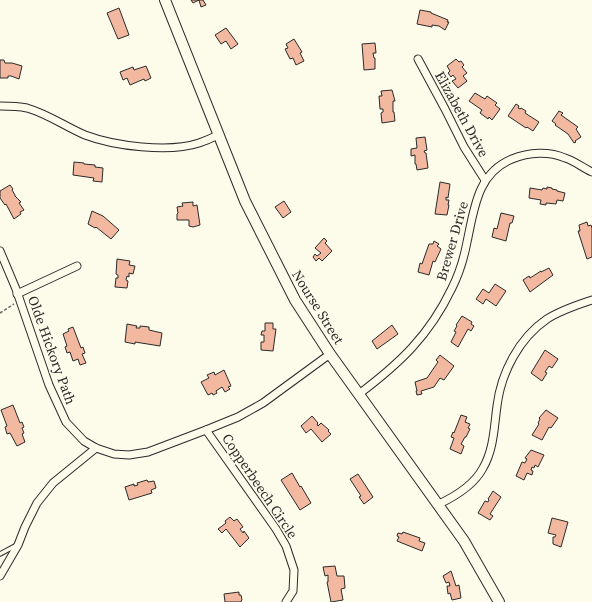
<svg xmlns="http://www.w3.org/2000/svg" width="592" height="602" font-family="'Source Serif 4',serif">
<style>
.building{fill:#f2b8a0;stroke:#2b2b2b}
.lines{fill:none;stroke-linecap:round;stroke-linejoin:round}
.lane-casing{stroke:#2b2b2b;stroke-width:5.5}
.street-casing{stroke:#2b2b2b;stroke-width:9}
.secondary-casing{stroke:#2b2b2b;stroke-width:12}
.path{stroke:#6a6964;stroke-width:1.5;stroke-dasharray:3 2;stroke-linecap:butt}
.lane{stroke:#fdfbea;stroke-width:3.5}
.street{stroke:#fdfbea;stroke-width:7}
.secondary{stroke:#fdfbea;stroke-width:10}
.labels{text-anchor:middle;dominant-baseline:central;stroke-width:3;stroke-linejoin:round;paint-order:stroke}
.street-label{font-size:14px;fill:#2b2b2b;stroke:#fdfbea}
</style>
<rect width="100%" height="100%" fill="#fdfbea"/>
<g class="building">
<path d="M191 0H203L206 5 201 7 199 0 193 3Z"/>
<path d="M119 8 129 35 118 39 107 13Z"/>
<path d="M420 10 431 12V13L448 20 447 22H449L445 30 439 26 432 25V27L417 24Z"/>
<path d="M226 28 238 44 231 49 226 41 221 44 215 35Z"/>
<path d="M294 39 302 52 300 53 304 61 296 65 293 58 290 59 285 49 288 48 286 44Z"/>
<path d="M375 43 376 53H373L374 58H375V69L364 70 362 44Z"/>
<path d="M456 59 459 62 461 61 464 65 462 67 467 73 463 76 467 81 458 88 452 81 456 79 453 75 451 77 448 73 450 71 447 66Z"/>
<path d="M0 60H4L5 63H12L22 66 19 79 11 76H8V78H0Z"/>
<path d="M146 66 151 78 145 81 144 79 130 85 127 78 123 80 120 72 133 67 134 70Z"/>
<path d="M392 90 395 101H393V112H394L395 121 382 123 381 113 383 112V109H380L379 96H382L381 91Z"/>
<path d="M475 93 485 99 487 96 497 103 495 105 500 109 492 120 489 117 488 119 480 113 482 110 469 101Z"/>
<path d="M516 104 519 106 518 108 520 109 521 108 526 111 525 113 539 122 533 131 527 127 526 128 508 116Z"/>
<path d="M559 111 563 113 561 115 578 127 576 129 581 137 575 141 576 142 574 143 568 134 555 125 556 124 552 121Z"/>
<path d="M425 137 427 150 424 151 425 153H426L428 168 417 170 416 164H415V155L411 156V149L417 148 416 138Z"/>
<path d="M74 162 84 163V164L95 165V167L103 168 102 182 93 181 94 178 73 175Z"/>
<path d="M440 182 450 184 448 198 446 197V200H449L448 205H449L447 215 435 214Z"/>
<path d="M10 185 13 189 12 190 15 195V196L21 202 19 203 24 210 20 212 21 214 14 219 6 204 5 205 0 198V191Z"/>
<path d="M547 187 552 188V189L557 190V191L565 193 563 201 557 200 556 204 546 203V205L540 204 541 200 529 198 530 188 542 190 543 188 547 189Z"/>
<path d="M284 201 291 212 283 218 275 207Z"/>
<path d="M193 202V206L197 205 200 225 193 227 189 226V220H177V214L178 213 177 207 183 206 182 203Z"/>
<path d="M92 211 103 216 119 230 111 239 96 227 95 228 88 224Z"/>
<path d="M501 213 514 216 512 223H510L506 241 492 237 494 228 497 229Z"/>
<path d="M587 222 588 226 591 225 592 228V257L587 259 578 231H580L579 225Z"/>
<path d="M324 238 327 241 325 243 332 251 322 261 319 258 316 261 313 257 315 254 317 256 321 253 315 248Z"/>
<path d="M434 241 439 244 437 246 441 249 435 262 433 261 429 275 418 272 420 263 422 264 429 244H433Z"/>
<path d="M117 259 130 261 129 265 135 266 133 274 129 273V277L127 276 126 280 128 281 127 288 115 287 116 278H118V275L116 274Z"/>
<path d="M549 268 553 275 530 292 523 280 529 276 530 278 541 271V272Z"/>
<path d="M495 284 506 291 496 306 486 299 483 304 476 299 483 289 489 293Z"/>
<path d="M462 316 472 322 471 324 474 326 471 331 468 329 458 347 451 342 456 332 454 331 457 326 456 325Z"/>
<path d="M265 323H273V329H276L273 351 261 350V342H264V335H261L262 331H265Z"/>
<path d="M127 324 137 326 136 328H140V326L149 327V330L162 333 160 346 135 342V344L125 342Z"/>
<path d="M392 325 398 334 377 349 372 341Z"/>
<path d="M73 327 81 348 83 347 85 353 82 354 86 363 80 365 78 359 73 361 70 352 67 353 65 347 67 346 63 334 69 331 68 329Z"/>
<path d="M545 350 558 359 552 368 549 366 545 372 547 373 542 381 531 373Z"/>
<path d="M440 355 454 366 444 380 440 378 434 387 421 391 422 394 417 395 416 391H417L415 382 427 378 438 362 436 360Z"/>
<path d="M224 370 231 386 228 387 230 389 225 392 222 387 216 391 217 393 213 395 212 393 208 395 201 382 209 378 207 375 214 372 215 375Z"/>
<path d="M13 405 20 423 22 422 24 427 22 428 24 433 22 434 25 442 17 446 10 433 7 434 5 427 7 426 1 410Z"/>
<path d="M546 410 558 418 551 428 549 427 542 440 532 435 539 424 538 423 540 419 539 418Z"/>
<path d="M461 415 467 417 465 422 470 424 468 428 470 429 466 437H465L461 444 464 446 461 454 450 449 454 438 451 437 453 432 454 433Z"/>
<path d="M312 416 318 423 317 424 318 426 321 423 329 430 328 431 331 434 322 442 311 429 306 433 301 426Z"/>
<path d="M531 450 544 455 538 467 535 465 534 468 532 467 531 470 533 471 532 475 527 473 524 480 516 476 522 462 525 463 527 459 525 458Z"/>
<path d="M292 473 300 487 301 486 311 503 300 510 281 480Z"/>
<path d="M358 474 373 497 364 504 359 497 361 496 350 479Z"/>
<path d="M147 480 148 482 154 481 156 488 151 490 152 493 129 500 125 487 134 484V486L138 485 137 483Z"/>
<path d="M493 491 501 497 490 514 493 516 490 520 478 513 485 501 488 502 489 500 488 499Z"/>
<path d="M230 517 234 521 237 519 243 527 240 529 243 533 244 531 249 538 240 547 226 529 222 533 218 529 226 523 225 521Z"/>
<path d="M552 518 568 522 561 547 553 544V537H555L556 535 548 533Z"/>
<path d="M403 532 420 538 419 541 425 543 422 551 397 541 399 537 397 536 398 533 402 534Z"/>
<path d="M335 566 337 576H344L345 588 341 589 343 600 331 602 327 582H328V575L325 576 323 567Z"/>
<path d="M451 571 456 586 459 585 461 598 452 600 450 593 448 594 447 586H450L449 582 446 583 443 576Z"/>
<path d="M239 592V595H241L242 600 241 601V602H225L224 594Z"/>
</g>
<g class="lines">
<g class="lane-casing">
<path id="lane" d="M0 554 15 546"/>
</g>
<g class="street-casing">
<g id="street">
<path d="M418 59 445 109 464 147 485 180"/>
<path d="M0 106C9 106 18 106 27 108 48 114 66 127 85 135 114 146 169 153 199 143 205 141 212 138 218 135"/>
<path d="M0 251 16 289 49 385 66 422 84 441 96 448 114 454 129 455 148 452 206 430 238 417 263 403 330 354"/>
<path d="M17 294 77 266"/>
<path d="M359 394C400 363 429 336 452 288 459 274 464 258 467 242 474 210 477 173 512 159 529 152 549 151 565 158 575 161 583 168 592 172"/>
<path d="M206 430 276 529 286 546 294 570 293 591 286 602"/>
<path d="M439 504C456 496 474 485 483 468 494 449 494 427 497 406 501 373 519 338 547 319 561 310 577 305 592 300"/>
<path d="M0 576 18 545 25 527 37 503 53 483 96 448"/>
</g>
</g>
<g class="secondary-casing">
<path id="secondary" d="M165 0 245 201 295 300 330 354 464 541 499 602"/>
</g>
<path class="path" d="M0 313 14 304"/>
<use href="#lane" class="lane"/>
<use href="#street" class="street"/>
<use href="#secondary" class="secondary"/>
</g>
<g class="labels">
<g class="street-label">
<text transform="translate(462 114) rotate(61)">Elizabeth Drive</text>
<text transform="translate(452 241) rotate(-74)">Brewer Drive</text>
<text transform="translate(318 307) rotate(58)">Nourse Street</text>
<text transform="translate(52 350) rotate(70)">Olde Hickory Path</text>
<text transform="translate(260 486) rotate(56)">Copperbeech Circle</text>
</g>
</g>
</svg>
